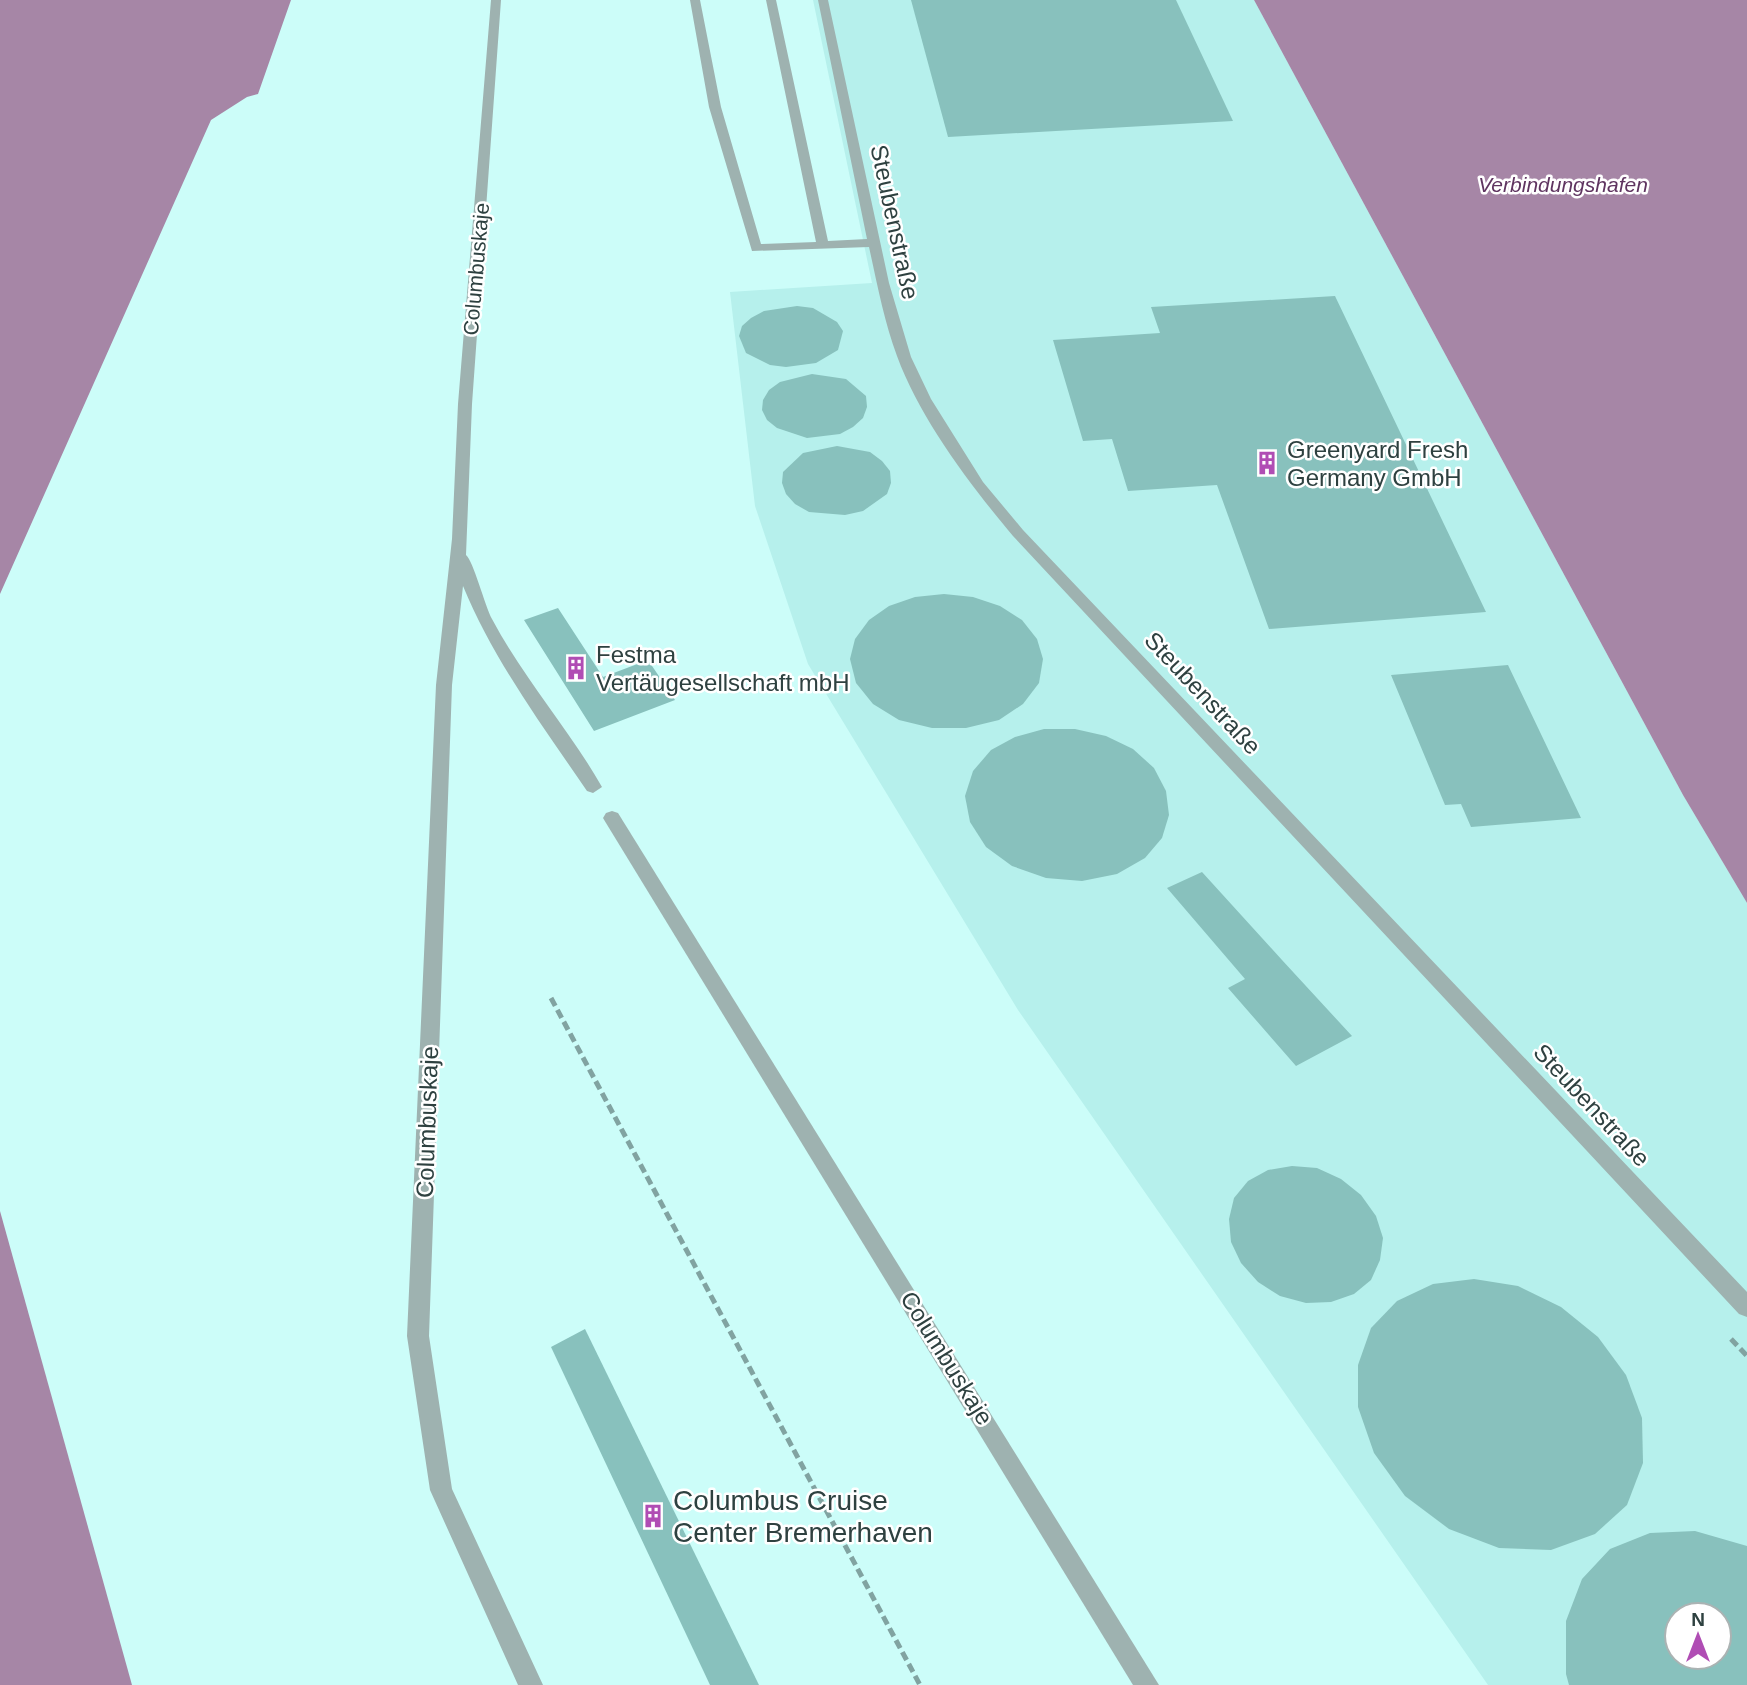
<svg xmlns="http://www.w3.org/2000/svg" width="1747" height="1685" font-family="Helvetica,sans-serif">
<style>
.built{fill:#b6f0ec;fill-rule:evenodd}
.water{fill:#a686a6}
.building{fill:#88c1bd;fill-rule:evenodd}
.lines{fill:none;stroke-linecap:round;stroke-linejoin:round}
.path{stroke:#81a3a1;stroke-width:5;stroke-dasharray:9 4.5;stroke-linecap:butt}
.minor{fill:#9eb2b0;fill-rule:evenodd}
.labels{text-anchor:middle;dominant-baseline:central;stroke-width:5;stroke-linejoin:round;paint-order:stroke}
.far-water-label{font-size:21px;font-style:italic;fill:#5f3460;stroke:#fff}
.far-street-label{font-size:21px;fill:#2e4140;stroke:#fff}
.street-label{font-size:24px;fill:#2e4140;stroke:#fff}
.poi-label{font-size:24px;fill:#2e4140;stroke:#fff;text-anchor:start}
.near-poi-label{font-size:28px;fill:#2e4140;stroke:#fff;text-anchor:start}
</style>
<rect width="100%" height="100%" fill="#ccfdf9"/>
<path class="built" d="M813 0H1254L1683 795 1747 903V1685H1488L1018 1010 808 664 755 506 730 292 872 283ZM1677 1615H1719V1657H1677Z"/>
<g class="water">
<path d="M0 0H291L258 94 247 97 211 120 0 594Z"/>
<path d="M1254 0H1747V903L1683 795Z"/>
<path d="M0 1211 132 1685H0Z"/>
</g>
<g class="building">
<path d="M911 0H1176L1233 121 948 137Z"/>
<path d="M1335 296 1486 612 1269 629 1217 485 1128 491 1112 439 1083 441 1053 340 1160 333 1151 307Z"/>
<path d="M797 306 813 308 837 322 843 331 838 350 816 363 786 367 770 365 746 353 739 336 742 326 751 318 764 311Z"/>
<path d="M812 374 846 379 866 396 867 407 863 418 853 427 840 434 807 438 777 428 767 420 762 410 763 400 769 390 780 382Z"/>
<path d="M837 446 870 452 882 461 890 471 891 483 887 494 863 511 845 515 809 512 795 504 786 494 782 483 783 472 803 453Z"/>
<path d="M944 594 973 597 1000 606 1022 620 1037 639 1043 659 1039 683 1023 704 999 720 966 728H932L899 720 873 704 856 683 850 659 855 639 869 620 889 606 915 597Z"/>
<path d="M558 608 603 677 648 660 675 700 594 731 524 620Z"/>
<path d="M1508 665 1581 818 1471 827 1461 804 1445 805 1391 675Z"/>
<path d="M1044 729H1075L1106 736 1133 749 1154 768 1166 791 1169 815 1162 838 1145 858 1117 874 1082 881 1046 878 1012 866 986 847 970 822 965 796 973 771 991 750 1015 737Z"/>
<path d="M1202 872 1282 960 1352 1036 1296 1066 1228 988 1245 979 1167 888Z"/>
<path d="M1292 1166 1317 1168 1341 1179 1361 1195 1376 1216 1383 1238 1380 1260 1371 1280 1354 1294 1331 1302 1306 1303 1280 1296 1258 1282 1241 1263 1231 1242 1229 1219 1234 1198 1248 1181 1268 1170Z"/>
<path d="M1474 1279 1518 1286 1561 1307 1598 1337 1626 1375 1642 1418 1643 1463 1627 1505 1595 1534 1551 1550 1499 1548 1449 1529 1405 1496 1374 1453 1358 1407V1365L1371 1328 1397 1301 1433 1284Z"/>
<path d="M585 1329 759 1685H710L551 1347Z"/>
<path d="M1695 1531 1747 1546V1685H1569L1566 1674V1621L1582 1579 1610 1549 1650 1533ZM1677 1615H1719V1657H1677Z"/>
</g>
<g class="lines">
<g class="path">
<path d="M551 998 920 1685"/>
<path d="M1731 1339 1747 1356"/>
</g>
<g class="minor">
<path d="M491 0H501L472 404 466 555C473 560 485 606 492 619 524 679 569 729 602 787L593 793 587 791C542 725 494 661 463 586L452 685 429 1336 452 1489 543 1685H518L430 1490 407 1336 436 685 452 539 458 404Z"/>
<path d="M690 0H700L721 107 761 244 816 242 766 0H776L828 241 867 239 818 0H828L889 283 911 357 931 399 983 482 1023 530 1747 1292V1317L1739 1314 1013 536C971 486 920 419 897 356 884 321 877 283 869 247L752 251 709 107Z"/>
<path d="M612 811 618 813 1159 1685H1133L606 823 603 818 606 813Z"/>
</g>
</g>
<defs>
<g id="building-bare" transform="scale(1.89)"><path d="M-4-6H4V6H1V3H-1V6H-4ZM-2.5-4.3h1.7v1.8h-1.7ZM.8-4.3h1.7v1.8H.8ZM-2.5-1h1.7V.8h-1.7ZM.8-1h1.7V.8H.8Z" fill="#b04db4" stroke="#fff" stroke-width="2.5" paint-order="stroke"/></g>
</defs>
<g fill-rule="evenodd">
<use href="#building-bare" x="1267" y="463"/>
<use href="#building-bare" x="576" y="668"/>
<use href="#building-bare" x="653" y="1516"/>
</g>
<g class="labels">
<g class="far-water-label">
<text x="1563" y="184">Verbindungshafen</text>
</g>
<g class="far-street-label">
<text transform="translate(476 269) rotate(-85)">Columbuskaje</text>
</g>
<g class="street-label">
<text transform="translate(895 222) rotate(78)">Steubenstraße</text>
<text transform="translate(1203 693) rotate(47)">Steubenstraße</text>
<text transform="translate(1592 1105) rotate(47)">Steubenstraße</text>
<text transform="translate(427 1122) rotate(-88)">Columbuskaje</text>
<text transform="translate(947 1358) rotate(58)">Columbuskaje</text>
</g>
<g class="poi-label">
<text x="1287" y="449">Greenyard Fresh<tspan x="1287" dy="28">Germany GmbH</tspan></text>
<text x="596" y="654">Festma<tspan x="596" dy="28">Vertäugesellschaft mbH</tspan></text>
</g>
<g class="near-poi-label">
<text x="673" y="1500">Columbus Cruise<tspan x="673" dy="32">Center Bremerhaven</tspan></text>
</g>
</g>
<g transform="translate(1698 1636)"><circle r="33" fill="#ffffff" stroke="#abb3b3" stroke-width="2"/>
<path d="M0-5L12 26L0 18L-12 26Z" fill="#b04db4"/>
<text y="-10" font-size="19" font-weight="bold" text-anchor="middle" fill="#2e4140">N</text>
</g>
</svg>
